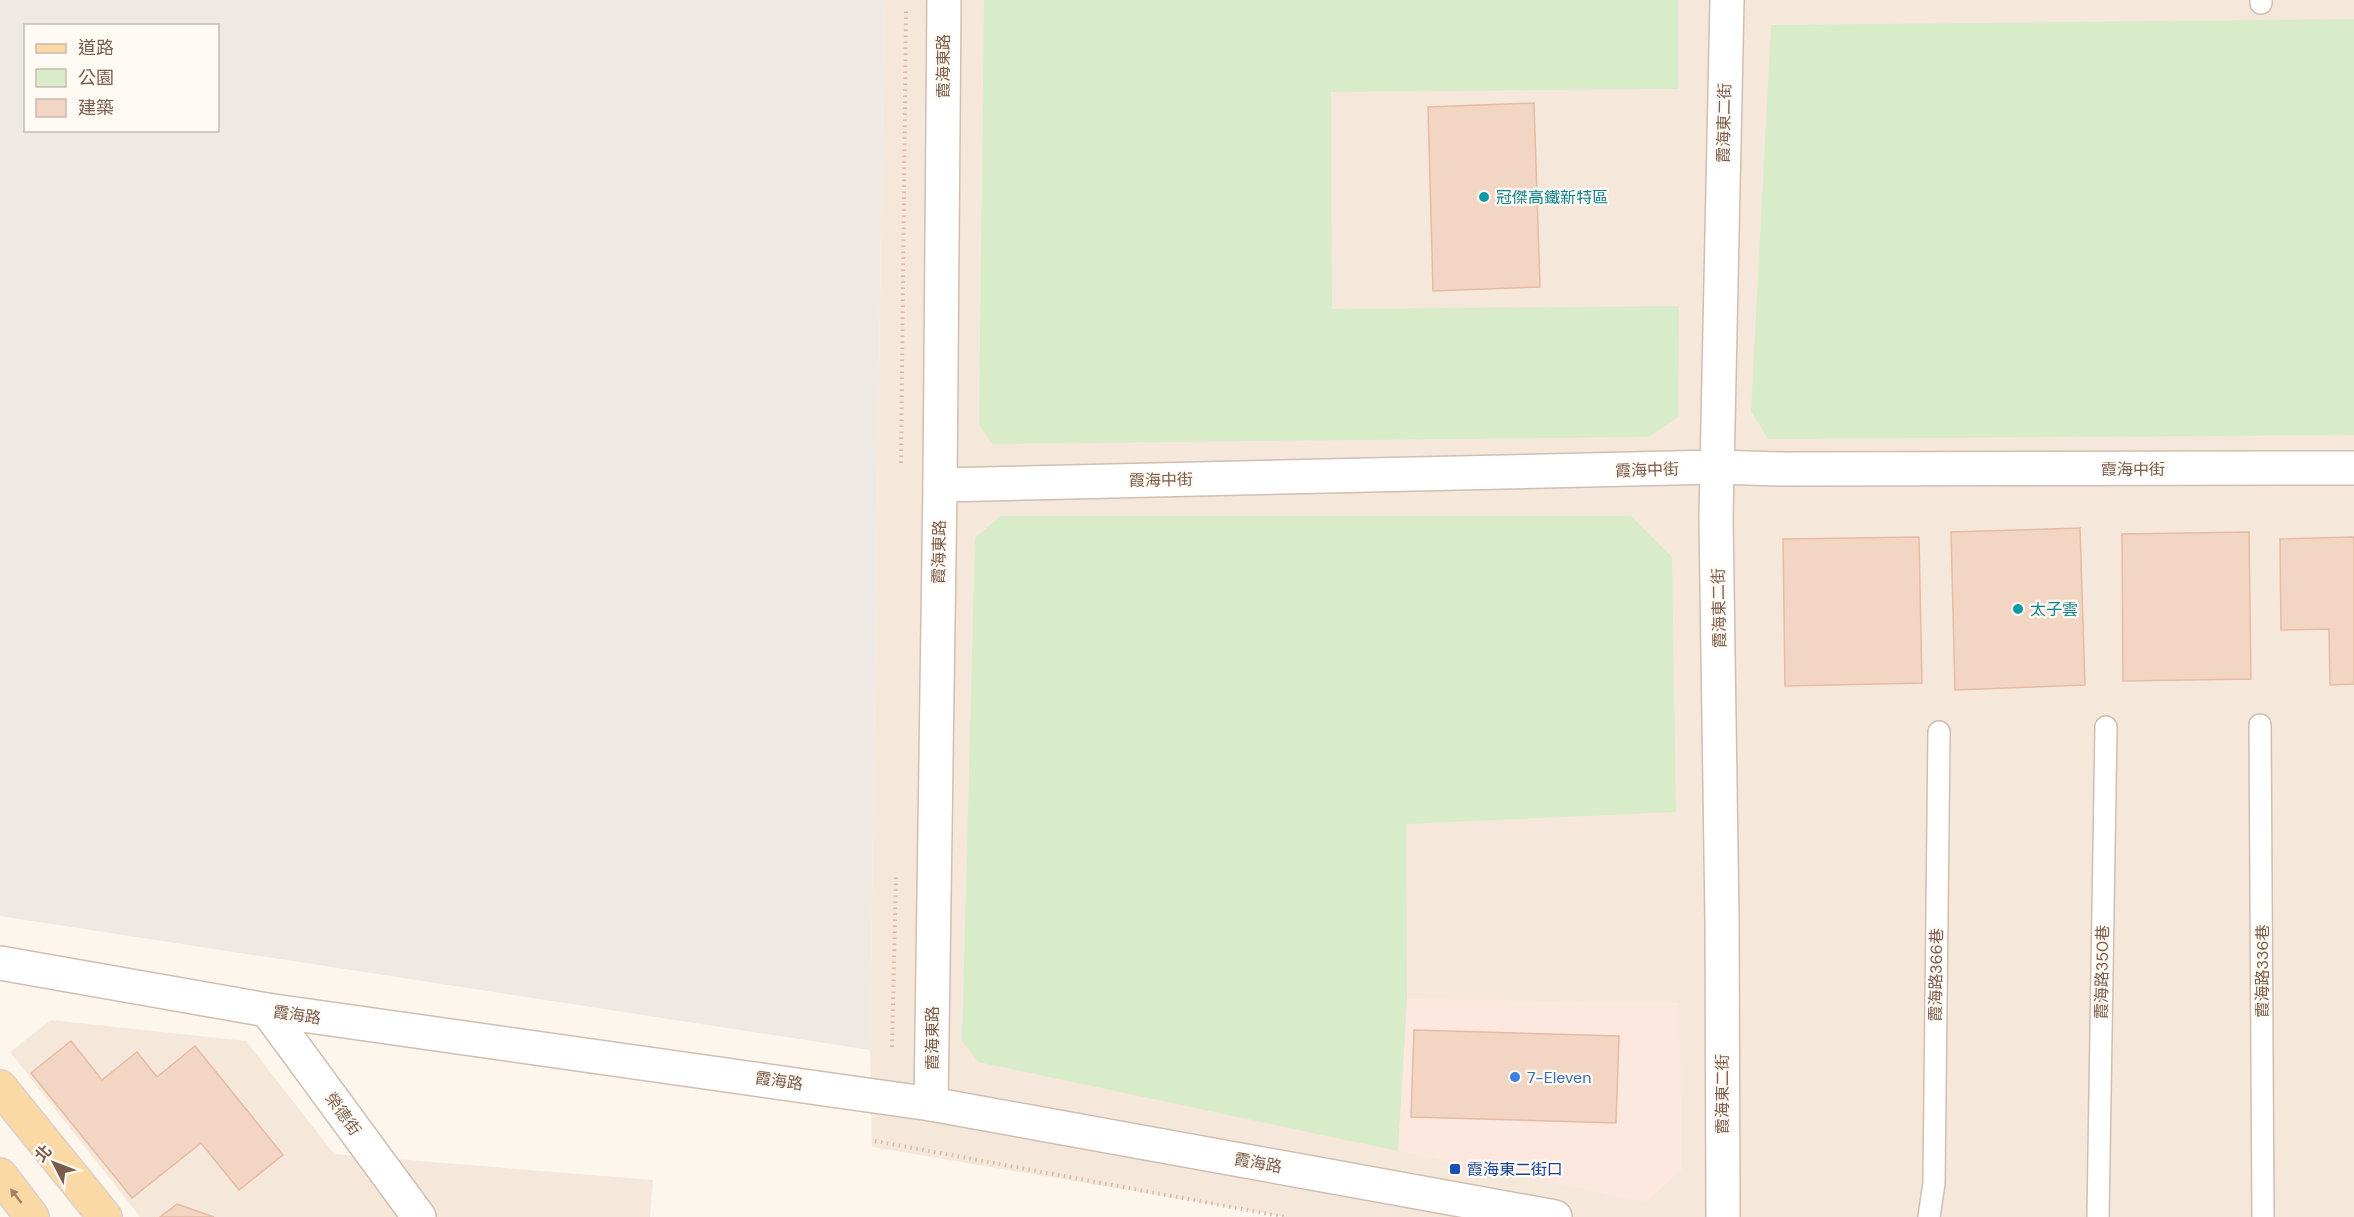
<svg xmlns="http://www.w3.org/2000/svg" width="2354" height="1217" font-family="'DM Sans','Noto Sans TC',sans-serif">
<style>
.residential{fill:#f5e8da}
.commercial{fill:#fde8e0}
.industrial{fill:#efe9e4;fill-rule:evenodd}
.green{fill:#d8ecc9}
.building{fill:#f3d5c3;stroke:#e6bba3;stroke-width:1.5}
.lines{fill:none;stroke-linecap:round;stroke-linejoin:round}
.service-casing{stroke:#d1beb0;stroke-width:24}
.minor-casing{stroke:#d1beb0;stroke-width:36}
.primary-casing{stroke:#dad1cd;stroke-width:36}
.path{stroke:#d9b8a5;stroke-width:4;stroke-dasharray:1.5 4.5;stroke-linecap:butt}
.service{stroke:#fff;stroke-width:21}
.minor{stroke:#fff;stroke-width:33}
.primary{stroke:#fbd9a5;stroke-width:33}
.oneway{fill:#a18267}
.culture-dot{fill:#0f9aa8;stroke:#fffaf3;stroke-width:2}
.shop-dot{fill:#3f7fe0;stroke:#fffaf3;stroke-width:2}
.transit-dot{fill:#1a4fb4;stroke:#fffaf3;stroke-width:2}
.labels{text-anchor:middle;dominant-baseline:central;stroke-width:4.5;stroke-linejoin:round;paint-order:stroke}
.street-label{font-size:16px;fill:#7a5c4d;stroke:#fffaf3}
.culture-label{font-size:16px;fill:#0d838f;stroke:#fffaf3;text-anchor:start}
.shop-label{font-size:16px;fill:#366cbe;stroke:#fffaf3;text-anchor:start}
.transit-label{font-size:16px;fill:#164399;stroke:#fffaf3;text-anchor:start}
</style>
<rect width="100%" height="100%" fill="#fdf6ec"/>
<g class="residential">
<path d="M884 0H2354V1217H1287L872 1147 870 1050Z"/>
<path d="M51 1020 246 1041 334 1154 653 1180 650 1217H140L10 1052Z"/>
</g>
<path class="commercial" d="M1407 999 1679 1003 1682 1169 1646 1202 1398 1151Z"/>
<path class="industrial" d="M0 0H884L870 1050 0 916ZM26 26H218V130H26Z"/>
<g class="green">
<path d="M984 0H1678V89L1331 92 1332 309 1679 306 1678 417 1649 437 993 444 979 425Z"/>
<path d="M2354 19V435L1768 439 1751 411 1771 25Z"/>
<path d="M1000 516H1631L1672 557 1676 812 1406 824 1407 999 1398 1151 978 1062 962 1041 975 538Z"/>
</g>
<g class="building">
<path d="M1534 103 1540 287 1433 291 1428 107Z"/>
<path d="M2080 528 2085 685 1955 690 1951 532Z"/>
<path d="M2249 532 2251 679 2123 681 2122 534Z"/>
<path d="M1919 537 1922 683 1785 686 1783 539Z"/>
<path d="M2354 537V684L2330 685 2329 629 2281 630 2280 539Z"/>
<path d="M1414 1030 1619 1036 1616 1123 1411 1117Z"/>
<path d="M71 1041 102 1080 137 1052 157 1077 195 1046 283 1155 239 1190 201 1143 132 1198 31 1073Z"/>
<path d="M177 1204 214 1217H160Z"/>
</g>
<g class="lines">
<g class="service-casing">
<g id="service">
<path d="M2261 0V3"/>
<path d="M2260 725 2263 1217"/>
<path d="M1929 1217 1934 1183 1939 732"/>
<path d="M2098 1217 2106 727"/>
</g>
</g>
<g class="minor-casing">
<g id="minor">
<path d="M940 485 1716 467 1782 469 2354 468"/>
<path d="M0 963 267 1010 931 1104 1555 1217"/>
<path d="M267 1010 419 1217"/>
<path d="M931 1104 940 485 944 0"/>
<path d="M1723 1217 1722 919 1716 518 1727 0"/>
</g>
</g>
<g class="primary-casing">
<g id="primary">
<path d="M0 1087 105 1217"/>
<path d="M0 1175 32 1217"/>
</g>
</g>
<g class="path">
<path d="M901 463 906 11"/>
<path d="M892 1047 896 874"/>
<path d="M875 1141 1285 1217"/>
</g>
<use href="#service" class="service"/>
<use href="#minor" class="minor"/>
<use href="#primary" class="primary"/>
</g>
<defs><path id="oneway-solid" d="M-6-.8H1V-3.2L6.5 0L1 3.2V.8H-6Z" transform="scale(1.5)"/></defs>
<use class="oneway" href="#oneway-solid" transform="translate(16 1196) rotate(-128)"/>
<g class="culture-dot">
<circle cx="1484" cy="197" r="6"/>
<circle cx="2018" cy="609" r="6"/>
</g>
<circle class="shop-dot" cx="1515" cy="1077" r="6"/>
<rect class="transit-dot" x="1449" y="1163" width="12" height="12" rx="3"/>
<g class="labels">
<g class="street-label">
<text transform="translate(943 66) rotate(-90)">霞海東路</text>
<text transform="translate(1724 123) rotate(-89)">霞海東二街</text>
<text x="2133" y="469">霞海中街</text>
<text transform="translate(1647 470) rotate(-2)">霞海中街</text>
<text transform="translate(1161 480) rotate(-1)">霞海中街</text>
<text transform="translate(939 552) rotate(-89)">霞海東路</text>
<text transform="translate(1719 608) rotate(-91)">霞海東二街</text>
<text transform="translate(2262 971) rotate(-90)">霞海路336巷</text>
<text transform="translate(2102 972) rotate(-89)">霞海路350巷</text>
<text transform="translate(1936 975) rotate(-89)">霞海路366巷</text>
<text transform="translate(297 1015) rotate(8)">霞海路</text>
<text transform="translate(932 1038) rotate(-90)">霞海東路</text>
<text transform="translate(779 1081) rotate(8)">霞海路</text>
<text transform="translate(1722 1094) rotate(-90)">霞海東二街</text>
<text transform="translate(343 1114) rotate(54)">榮德街</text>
<text transform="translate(1258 1163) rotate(10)">霞海路</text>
</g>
<g class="culture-label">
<text x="1496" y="197">冠傑高鐵新特區</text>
<text x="2030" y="609">太子雲</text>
</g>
<g class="shop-label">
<text x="1527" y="1077">7-Eleven</text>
</g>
<g class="transit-label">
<text x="1467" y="1169">霞海東二街口</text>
</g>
</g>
<rect x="24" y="24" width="195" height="108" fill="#fffaf3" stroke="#cabbb1" stroke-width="1.5"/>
<rect x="36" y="44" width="30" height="9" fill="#fbd9a5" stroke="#cabbb1" stroke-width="1.5"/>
<text x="78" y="54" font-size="18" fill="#7a5c4d">道路</text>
<rect x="36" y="69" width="30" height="18" fill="#d8ecc9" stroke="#cabbb1" stroke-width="1.5"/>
<text x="78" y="84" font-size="18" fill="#7a5c4d">公園</text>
<rect x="36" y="99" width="30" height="18" fill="#f3d5c3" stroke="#cabbb1" stroke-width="1.5"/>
<text x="78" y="114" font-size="18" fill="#7a5c4d">建築</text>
<g transform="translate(54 1163) rotate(312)" stroke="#fffaf3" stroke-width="4.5" paint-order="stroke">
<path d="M0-4.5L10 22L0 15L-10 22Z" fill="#7a5c4d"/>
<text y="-9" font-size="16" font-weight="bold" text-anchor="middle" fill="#7a5c4d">北</text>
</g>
</svg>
